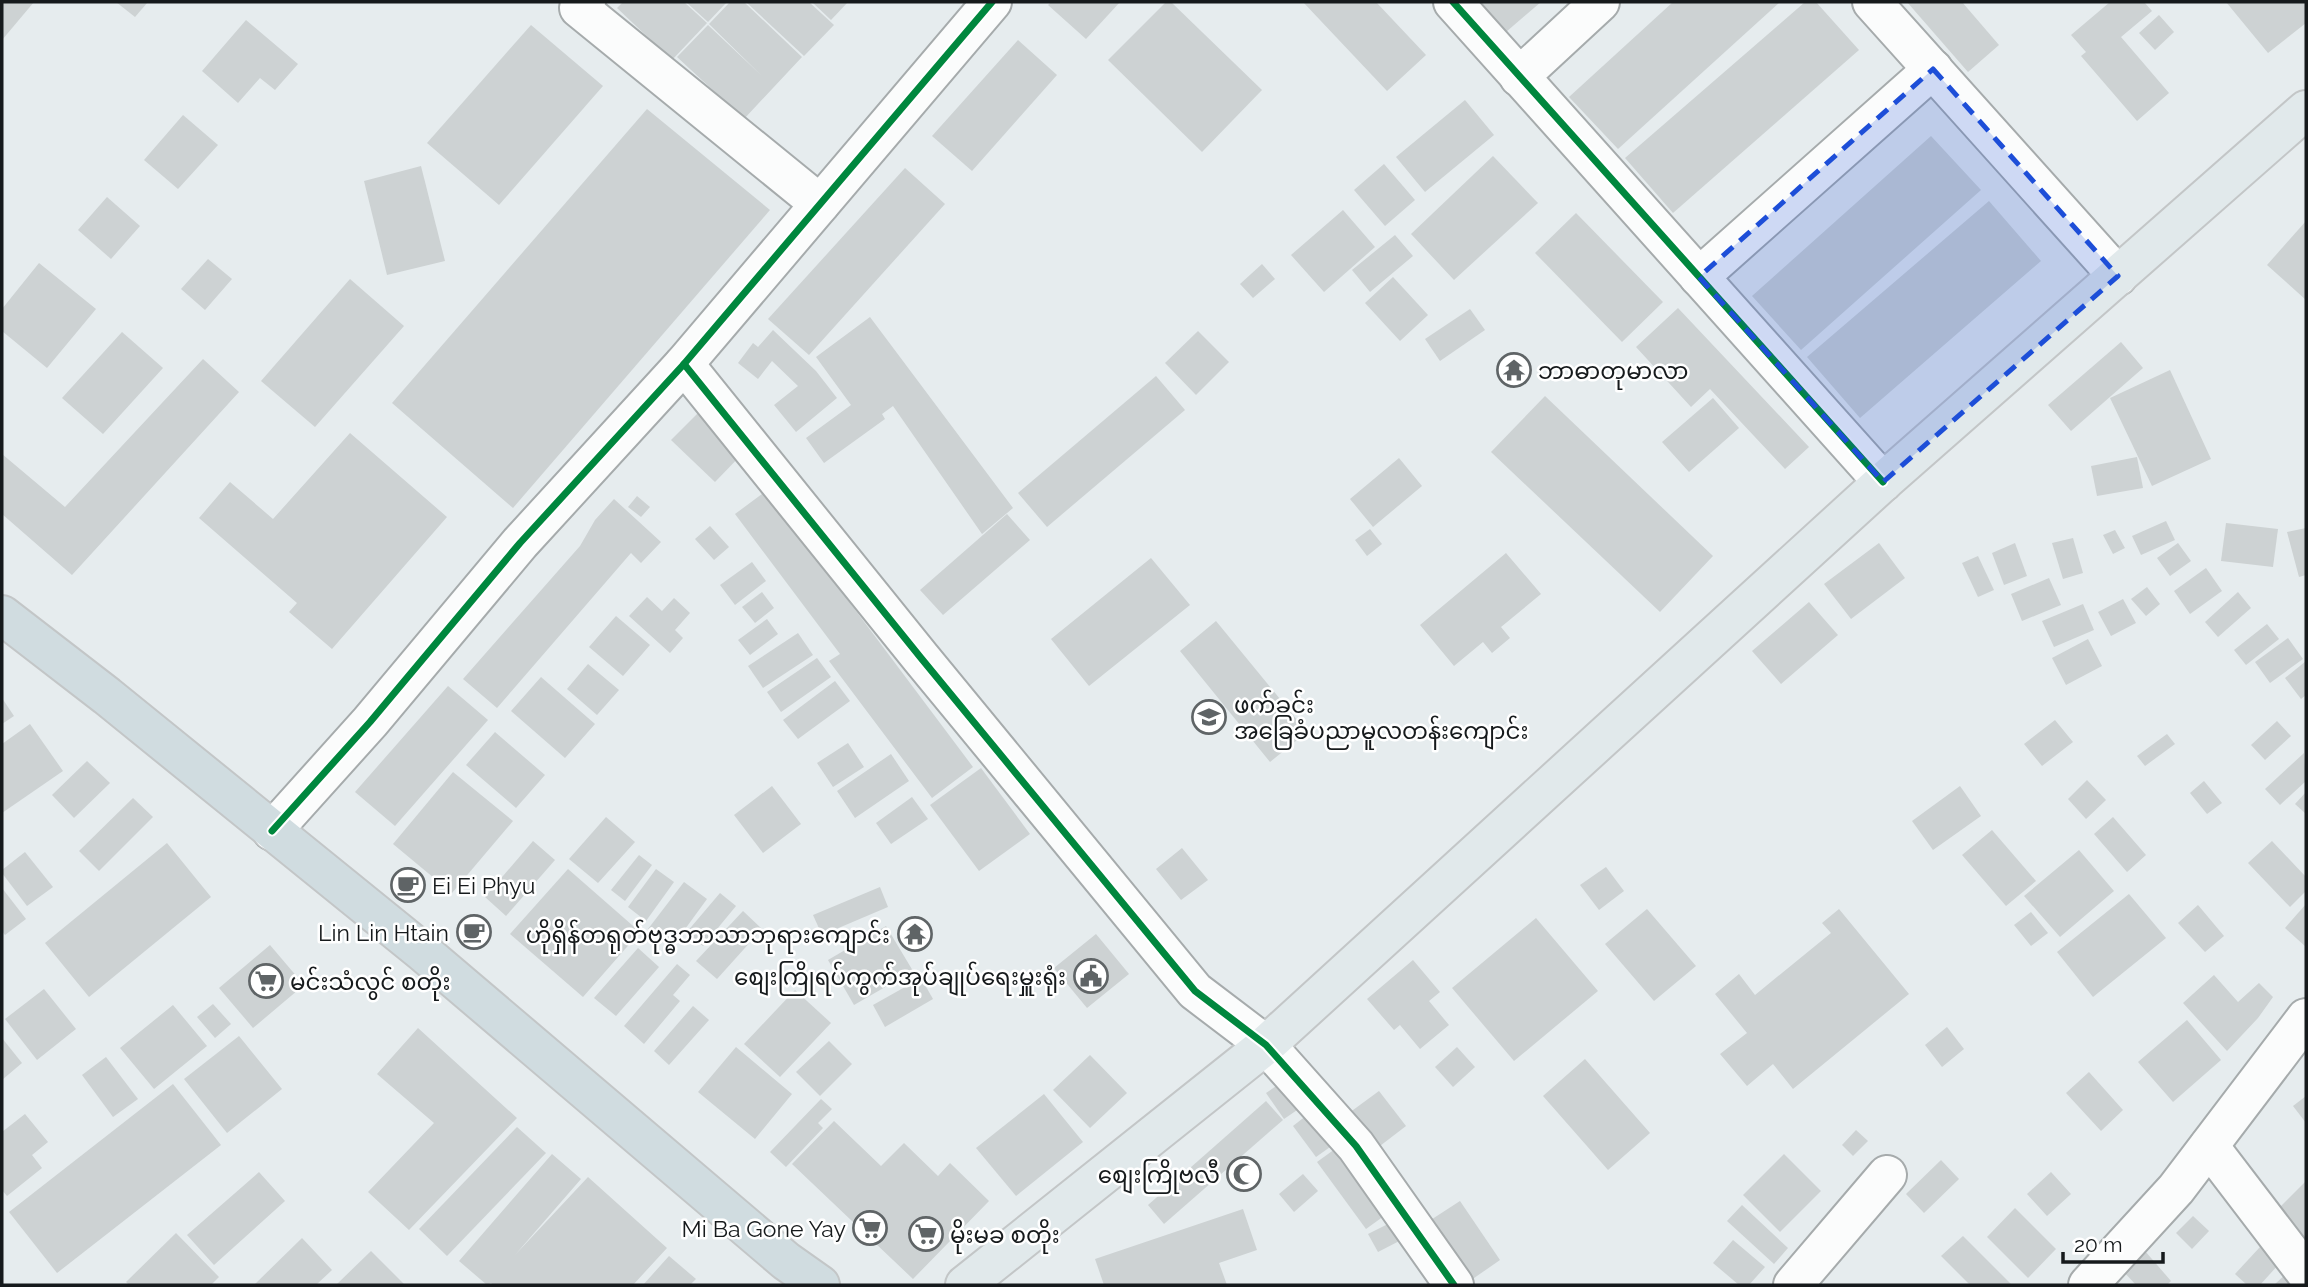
<svg xmlns="http://www.w3.org/2000/svg" width="2308" height="1287" font-family="Raleway,'Noto Sans Myanmar',sans-serif">
<style>
.building{fill:#cdd2d3}
.lines{fill:none;stroke-linecap:round;stroke-linejoin:round}
.minor-casing{stroke:#a6abac;stroke-width:42}
.major-casing{stroke:#c3c6c7;stroke-width:42}
.highway-casing{stroke:#c3c6c7;stroke-width:42}
.minor{stroke:#fbfcfc;stroke-width:38}
.major{stroke:#e1e9eb;stroke-width:38}
.highway{stroke:#d0dce0;stroke-width:38}
.cycleway-casing{stroke:#fff;stroke-width:11}
.cycleway{stroke:#00873e;stroke-width:7}
.marked{fill:#1d4ed8;fill-opacity:0.2;stroke:#1d4ed8;stroke-width:5;stroke-dasharray:14 9;stroke-linejoin:round}
.labels{text-anchor:middle;dominant-baseline:central;stroke-width:5;stroke-linejoin:round;paint-order:stroke}
.poi-label{font-size:23px;fill:#161a1c;stroke:#fff;text-anchor:start}
</style>
<rect width="100%" height="100%" fill="#e6ecee"/>
<g class="building">
<path d="M2 2H34L2 40Z"/>
<path d="M116 2H148L135 17Z"/>
<path d="M623 2H684L707 23 672 60 617 8Z"/>
<path d="M686 2H727L708 22Z"/>
<path d="M730 2H744L802 57 744 119 677 57 708 25 762 76 709 24Z"/>
<path d="M746 2H809L834 25 804 56Z"/>
<path d="M812 2H848L831 20Z"/>
<path d="M1051 2H1120L1086 39 1048 5Z"/>
<path d="M1166 2H1171L1262 90 1202 152 1108 60Z"/>
<path d="M1303 2H1376L1426 55 1387 91Z"/>
<path d="M1479 2H1541L1506 32Z"/>
<path d="M1673 2H1780L1618 149 1569 97Z"/>
<path d="M1805 2H1816L1859 50 1673 213 1625 158Z"/>
<path d="M1907 2H1962L1999 45 1968 72Z"/>
<path d="M2110 2H2144L2152 11 2121 37 2169 93 2137 121 2081 56 2086 52 2071 35Z"/>
<path d="M2226 2H2306V23L2268 53Z"/>
<path d="M2159 15 2174 32 2155 50 2139 33Z"/>
<path d="M246 20 298 64 275 90 260 78 238 103 202 71Z"/>
<path d="M531 25 603 86 499 205 427 143Z"/>
<path d="M1018 40 1057 75 972 171 932 136Z"/>
<path d="M1465 100 1494 135 1425 192 1396 157Z"/>
<path d="M647 109 770 210 513 508 392 403Z"/>
<path d="M183 115 218 145 178 189 144 160Z"/>
<path d="M1931 136 1981 190 1801 350 1752 296Z"/>
<path d="M1493 156 1538 203 1454 280 1411 234Z"/>
<path d="M1384 164 1415 200 1385 226 1354 190Z"/>
<path d="M421 166 445 261 387 275 364 181Z"/>
<path d="M905 168 945 204 809 355 768 319Z"/>
<path d="M107 197 140 226 111 259 78 230Z"/>
<path d="M1989 201 2041 261 1860 418 1807 357Z"/>
<path d="M1343 210 1375 247 1324 292 1291 255Z"/>
<path d="M1576 213 1663 302 1622 342 1535 253Z"/>
<path d="M2306 221V300L2267 265Z"/>
<path d="M1395 235 1413 256 1370 292 1352 270Z"/>
<path d="M208 259 232 279 205 310 181 289Z"/>
<path d="M39 263 96 309 47 368 2 331V309Z"/>
<path d="M1262 264 1275 279 1253 298 1240 284Z"/>
<path d="M1393 277 1428 315 1400 341 1365 303Z"/>
<path d="M350 279 404 326 315 427 261 381Z"/>
<path d="M1678 308 1809 447 1785 469 1710 389 1691 407 1636 347Z"/>
<path d="M1470 309 1485 330 1440 361 1425 339Z"/>
<path d="M870 317 1013 508 982 534 893 406 882 414 885 419 824 463 806 438 851 405 816 357Z"/>
<path d="M773 330 816 371 837 398 796 432 774 405 798 386 772 361 758 379 738 363 753 343 758 347Z"/>
<path d="M1198 331 1229 362 1196 395 1165 363Z"/>
<path d="M122 332 163 368 103 434 62 398Z"/>
<path d="M2121 342 2143 368 2071 431 2048 405Z"/>
<path d="M203 359 239 392 72 575 2 514V454L65 507Z"/>
<path d="M2170 370 2211 459 2152 486 2110 398Z"/>
<path d="M1156 376 1185 410 1047 527 1018 493Z"/>
<path d="M1545 396 1713 556 1660 612 1491 452Z"/>
<path d="M1713 398 1739 428 1689 472 1662 442Z"/>
<path d="M700 411 744 452 715 482 671 440Z"/>
<path d="M350 433 447 517 332 649 289 612 297 603 199 518 230 482 273 519Z"/>
<path d="M2137 457 2143 488 2097 496 2091 466Z"/>
<path d="M1399 458 1422 486 1373 527 1350 499Z"/>
<path d="M766 491 973 767 932 798 829 661 840 654 735 514Z"/>
<path d="M637 496 650 507 641 517 628 507Z"/>
<path d="M614 499 661 542 641 563 631 553 497 708 463 679 580 546 595 520Z"/>
<path d="M1007 514 1030 540 943 615 920 590Z"/>
<path d="M2166 521 2175 540 2141 555 2132 536Z"/>
<path d="M2226 523 2278 529 2273 567 2221 561Z"/>
<path d="M710 526 729 547 714 560 695 539Z"/>
<path d="M2306 528V575L2299 577 2287 532Z"/>
<path d="M1370 529 1382 544 1367 556 1355 540Z"/>
<path d="M2115 530 2125 548 2113 554 2103 535Z"/>
<path d="M2073 538 2083 573 2063 579 2052 543Z"/>
<path d="M1879 543 1905 578 1851 619 1824 584Z"/>
<path d="M2015 543 2027 576 2004 585 1992 553Z"/>
<path d="M2178 543 2191 561 2170 576 2157 558Z"/>
<path d="M1506 553 1541 594 1501 627 1510 638 1492 653 1483 642 1454 666 1420 625Z"/>
<path d="M1978 556 1994 590 1978 597 1962 563Z"/>
<path d="M1151 558 1190 605 1089 686 1051 639Z"/>
<path d="M752 562 766 581 735 605 720 585Z"/>
<path d="M2206 568 2222 591 2190 614 2174 591Z"/>
<path d="M2049 578 2061 605 2022 621 2011 594Z"/>
<path d="M2147 587 2160 604 2146 616 2131 599Z"/>
<path d="M762 592 774 608 755 623 742 607Z"/>
<path d="M2238 592 2251 608 2218 637 2205 622Z"/>
<path d="M647 597 662 611 674 598 690 613 675 630 683 638 670 653 629 616Z"/>
<path d="M2123 599 2136 623 2111 636 2098 612Z"/>
<path d="M1809 602 1838 635 1781 684 1752 651Z"/>
<path d="M2083 604 2094 630 2054 647 2042 621Z"/>
<path d="M616 616 650 645 623 676 589 647Z"/>
<path d="M767 619 778 634 750 655 738 640Z"/>
<path d="M1216 621 1307 732 1270 762 1180 651Z"/>
<path d="M2267 624 2279 639 2246 665 2234 650Z"/>
<path d="M798 633 813 655 763 688 748 666Z"/>
<path d="M2288 638 2303 659 2270 683 2255 662Z"/>
<path d="M2088 639 2102 666 2066 685 2052 658Z"/>
<path d="M817 658 831 677 781 712 767 692Z"/>
<path d="M2306 661V695L2301 699 2285 678Z"/>
<path d="M588 664 619 690 597 715 567 689Z"/>
<path d="M541 677 595 724 565 758 511 711Z"/>
<path d="M835 681 850 701 798 739 783 720Z"/>
<path d="M448 686 488 720 395 826 355 792Z"/>
<path d="M2 698 14 716 2 724Z"/>
<path d="M2055 720 2073 742 2042 766 2024 744Z"/>
<path d="M2277 721 2291 736 2265 760 2251 745Z"/>
<path d="M30 724 63 771 2 813V744Z"/>
<path d="M495 732 545 775 516 808 466 765Z"/>
<path d="M2167 734 2175 744 2145 766 2137 756Z"/>
<path d="M848 743 864 767 833 787 817 763Z"/>
<path d="M2304 753 2306 781 2280 805 2265 789Z"/>
<path d="M891 754 909 781 855 818 837 791Z"/>
<path d="M87 761 110 783 74 818 52 795Z"/>
<path d="M981 768 1030 834 979 871 930 805Z"/>
<path d="M453 772 513 821 452 893 393 844Z"/>
<path d="M2087 780 2106 800 2086 819 2068 799Z"/>
<path d="M2204 781 2222 803 2207 814 2190 793Z"/>
<path d="M772 786 801 824 763 853 734 815Z"/>
<path d="M1960 786 1981 816 1933 850 1912 821Z"/>
<path d="M2306 792V814L2295 804Z"/>
<path d="M912 797 928 819 891 844 876 823Z"/>
<path d="M133 798 153 817 99 871 79 851Z"/>
<path d="M606 817 635 842 598 883 569 859Z"/>
<path d="M2113 817 2146 855 2127 872 2094 834Z"/>
<path d="M1992 830 2036 881 2006 906 1962 855Z"/>
<path d="M533 841 555 860 506 916 485 897Z"/>
<path d="M2272 841 2306 877V891L2290 907 2248 863Z"/>
<path d="M167 843 211 897 89 997 45 943Z"/>
<path d="M1182 848 1208 880 1181 900 1156 869Z"/>
<path d="M2079 850 2114 891 2060 937 2024 896Z"/>
<path d="M25 852 53 887 27 906 2 873V870Z"/>
<path d="M639 855 652 865 625 901 611 890Z"/>
<path d="M1606 867 1624 891 1599 910 1580 885Z"/>
<path d="M568 869 640 932 583 997 510 934Z"/>
<path d="M656 869 674 882 646 921 628 907Z"/>
<path d="M684 882 707 899 672 947 648 929Z"/>
<path d="M880 887 888 907 822 935 813 915Z"/>
<path d="M2 888 26 919 5 935 2 931Z"/>
<path d="M720 893 736 906 703 946 686 933Z"/>
<path d="M2129 894 2166 938 2093 997 2057 952Z"/>
<path d="M2306 904V947L2285 928Z"/>
<path d="M2198 905 2224 936 2205 952 2178 923Z"/>
<path d="M1647 909 1696 966 1654 1001 1605 944Z"/>
<path d="M1839 909 1909 994 1793 1089 1773 1064 1747 1086 1720 1054 1747 1033 1715 994 1739 974 1755 995 1831 933 1822 923Z"/>
<path d="M743 911 762 929 717 979 696 961Z"/>
<path d="M2031 912 2048 933 2031 946 2014 925Z"/>
<path d="M1536 918 1598 991 1514 1061 1452 988Z"/>
<path d="M886 926 913 971 854 1005 828 960Z"/>
<path d="M1096 934 1129 974 1087 1008 1054 968Z"/>
<path d="M270 945 304 985 253 1028 219 988Z"/>
<path d="M638 948 659 967 616 1016 594 998Z"/>
<path d="M1413 960 1440 992 1429 1001 1449 1025 1420 1049 1400 1025 1394 1030 1367 999Z"/>
<path d="M677 964 690 975 673 995 680 1001 644 1044 624 1026Z"/>
<path d="M2214 975 2238 1002 2259 983 2273 997 2258 1018 2227 1051 2183 1003Z"/>
<path d="M921 978 933 999 885 1027 873 1005Z"/>
<path d="M44 989 76 1029 37 1060 5 1019Z"/>
<path d="M795 990 831 1023 780 1077 744 1044Z"/>
<path d="M213 1004 231 1024 215 1038 197 1017Z"/>
<path d="M173 1005 207 1046 154 1089 120 1048Z"/>
<path d="M693 1006 709 1020 669 1065 654 1051Z"/>
<path d="M2187 1020 2221 1060 2173 1102 2138 1062Z"/>
<path d="M1947 1027 1964 1049 1942 1067 1925 1045Z"/>
<path d="M418 1028 517 1118 409 1230 368 1192 434 1123 377 1074Z"/>
<path d="M239 1036 282 1089 227 1133 184 1079Z"/>
<path d="M2 1038 22 1063 2 1080Z"/>
<path d="M829 1041 852 1064 820 1096 796 1072Z"/>
<path d="M736 1047 792 1094 755 1139 698 1092Z"/>
<path d="M1457 1047 1475 1067 1453 1087 1435 1067Z"/>
<path d="M1090 1055 1127 1093 1090 1128 1053 1090Z"/>
<path d="M106 1057 138 1099 113 1117 82 1075Z"/>
<path d="M1585 1059 1650 1133 1608 1170 1543 1096Z"/>
<path d="M2089 1072 2123 1110 2101 1131 2066 1093Z"/>
<path d="M1285 1080 1303 1106 1284 1119 1266 1093Z"/>
<path d="M173 1084 221 1145 57 1273 9 1212Z"/>
<path d="M1379 1091 1406 1126 1376 1149 1349 1113Z"/>
<path d="M1044 1094 1083 1142 1016 1196 976 1148Z"/>
<path d="M2306 1096V1123L2293 1106Z"/>
<path d="M821 1099 832 1109 818 1123 823 1128 786 1167 770 1152Z"/>
<path d="M1266 1101 1283 1120 1164 1224 1148 1205Z"/>
<path d="M1316 1108 1340 1140 1316 1157 1293 1126Z"/>
<path d="M25 1114 48 1142 32 1155 42 1168 7 1196 2 1190V1132Z"/>
<path d="M834 1121 881 1166 904 1143 938 1176 950 1163 989 1201 913 1279 792 1164Z"/>
<path d="M517 1127 546 1153 447 1256 419 1229Z"/>
<path d="M1856 1130 1868 1141 1853 1156 1842 1145Z"/>
<path d="M1346 1141 1395 1208 1366 1229 1317 1162Z"/>
<path d="M552 1154 581 1179 515 1255 588 1177 667 1248 633 1285H493L491 1283 487 1285 459 1261Z"/>
<path d="M1784 1154 1821 1191 1780 1232 1743 1195Z"/>
<path d="M1941 1160 1959 1179 1924 1213 1906 1194Z"/>
<path d="M259 1172 285 1201 214 1265 187 1235Z"/>
<path d="M2051 1172 2071 1194 2047 1216 2027 1194Z"/>
<path d="M1303 1174 1318 1191 1294 1212 1279 1194Z"/>
<path d="M2306 1181V1240L2276 1211Z"/>
<path d="M1460 1201 1500 1260 1464 1285 1423 1225Z"/>
<path d="M1742 1205 1788 1248 1774 1264 1727 1221Z"/>
<path d="M2015 1208 2056 1249 2028 1278 1987 1237Z"/>
<path d="M1243 1209 1257 1250 1219 1263 1227 1285H1104L1095 1259Z"/>
<path d="M2193 1216 2209 1231 2192 1249 2176 1233Z"/>
<path d="M1400 1218 1409 1236 1378 1252 1368 1234Z"/>
<path d="M176 1233 219 1277 211 1285H129L126 1282Z"/>
<path d="M1963 1236 2012 1285H1970L1941 1256Z"/>
<path d="M302 1238 332 1270 316 1285H254Z"/>
<path d="M1733 1240 1765 1267 1749 1285H1739L1713 1263Z"/>
<path d="M2260 1247 2279 1264 2260 1285H2247L2235 1274Z"/>
<path d="M371 1251 405 1285H336Z"/>
<path d="M2145 1251 2171 1281 2167 1285H2136L2123 1271Z"/>
<path d="M669 1256 696 1279 690 1285H643Z"/>
<path d="M2288 1272 2300 1285H2274Z"/>
</g>
<g class="lines">
<g class="minor-casing">
<g id="minor">
<path d="M586 2 579 8 820 204"/>
<path d="M1453 2 1883 482"/>
<path d="M1872 2 2118 276"/>
<path d="M1519 77 1600 2"/>
<path d="M1699 277 1933 69"/>
<path d="M684 364 921 658 1195 991 1266 1045 1356 1146 1454 1285"/>
<path d="M272 831 370 722 520 543 684 364 992 2"/>
<path d="M2209 1146 2306 1273"/>
<path d="M1793 1285 1887 1175"/>
<path d="M2088 1285 2176 1189 2306 1018"/>
</g>
</g>
<g class="major-casing">
<path id="major" d="M965 1285 1266 1045 1883 482 2306 110"/>
</g>
<g class="highway-casing">
<path id="highway" d="M2 615 107 696 424 953 786 1261 820 1285"/>
</g>
<use href="#minor" class="minor"/>
<use href="#major" class="major"/>
<use href="#highway" class="highway"/>
<g class="cycleway-casing">
<g id="cycleway">
<path d="M1453 2 1883 482"/>
<path d="M684 364 921 658 1195 991 1266 1045 1356 1146 1454 1285"/>
<path d="M272 831 370 722 520 543 684 364 992 2"/>
</g>
</g>
<use href="#cycleway" class="cycleway"/>
</g>
<path class="marked" d="M1933 69 2118 276 1883 482 1699 277Z"/>
<defs>
<g id="temple-ring" transform="scale(1.75)"><circle r="9.5" fill="#fff" stroke="#5f6466" stroke-width="1.5"/><path d="M0-6L5-2H3V0L6.5 2.5H4V6H1.5V3h-3V6H-4V2.5H-6.5L-3 0V-2H-5Z" fill="#5f6466"/></g>
<g id="school-ring" transform="scale(1.75)"><circle r="9.5" fill="#fff" stroke="#5f6466" stroke-width="1.5"/><path d="M0-5L7-2L0 1L-7-2ZM-4 1L0 2.5L4 1V4Q0 6-4 4Z" fill="#5f6466"/></g>
<g id="cafe-ring" transform="scale(1.75)"><circle r="9.5" fill="#fff" stroke="#5f6466" stroke-width="1.5"/><path d="M-5.5-4.5H6V0H3Q3 3.5 0 3.5H-2.5Q-5.5 3.5-5.5 0ZM3-3.2v2h1.7v-2ZM-6 4.5H4V6H-6Z" fill="#5f6466"/></g>
<g id="civic-ring" transform="scale(1.75)"><circle r="9.5" fill="#fff" stroke="#5f6466" stroke-width="1.5"/><path d="M-.6-6.5H3V-4.5H.6V-3L4-1V1h2V6H-6V1h2V-1L-.6-3ZM-1.2 2.5V6h2.4V2.5Z" fill="#5f6466"/></g>
<g id="supermarket-ring" transform="scale(1.75)"><circle r="9.5" fill="#fff" stroke="#5f6466" stroke-width="1.5"/><path d="M-6-5.5h2.5l.6 2H6L4.5 2H-2.5L-4.4-4H-6ZM-1.5 3.2a1.3 1.3 0 1 0 .1 0ZM3 3.2a1.3 1.3 0 1 0 .1 0Z" fill="#5f6466"/></g>
<g id="mosque-ring" transform="scale(1.75)"><circle r="9.5" fill="#fff" stroke="#5f6466" stroke-width="1.5"/><path d="M3.5-4.9A6 6 0 1 0 3.5 4.9A5 5 0 1 1 3.5-4.9Z" fill="#5f6466"/></g>
</defs>
<g fill-rule="evenodd">
<use href="#temple-ring" x="1514" y="370"/>
<use href="#school-ring" x="1209" y="717"/>
<use href="#cafe-ring" x="408" y="885"/>
<use href="#cafe-ring" x="474" y="932"/>
<use href="#temple-ring" x="915" y="934"/>
<use href="#civic-ring" x="1091" y="976"/>
<use href="#supermarket-ring" x="266" y="981"/>
<use href="#mosque-ring" x="1244" y="1174"/>
<use href="#supermarket-ring" x="870" y="1228"/>
<use href="#supermarket-ring" x="926" y="1234"/>
</g>
<g class="labels">
<g class="poi-label">
<text x="1538" y="370">ဘာဓာတုမာလာ</text>
<text x="1234" y="704">ဖက်ခင်း<tspan x="1234" dy="26">အခြေခံပညာမူလတန်းကျောင်း</tspan></text>
<text x="432" y="885">Ei Ei Phyu</text>
<text x="449" y="932" text-anchor="end">Lin Lin Htain</text>
<text x="890" y="934" text-anchor="end">ဟိုရှိန်တရုတ်ဗုဒ္ဓဘာသာဘုရားကျောင်း</text>
<text x="1066" y="976" text-anchor="end">စျေးကြိုရပ်ကွက်အုပ်ချုပ်ရေးမှူးရုံး</text>
<text x="290" y="981">မင်းသံလွင် စတိုး</text>
<text x="1220" y="1174" text-anchor="end">စျေးကြိုဗလီ</text>
<text x="846" y="1228" text-anchor="end">Mi Ba Gone Yay</text>
<text x="950" y="1234">မိုးမခ စတိုး</text>
</g>
</g>
<rect width="2308" height="1287" fill="none" stroke="#161a1c" stroke-width="7"/>
<path d="M2063 1252v10h100v-10" fill="none" stroke="#161a1c" stroke-width="3.5"/>
<text x="2074" y="1252" font-size="21" fill="#161a1c" stroke="#ffffff" stroke-width="5" paint-order="stroke">20 m</text>
</svg>
